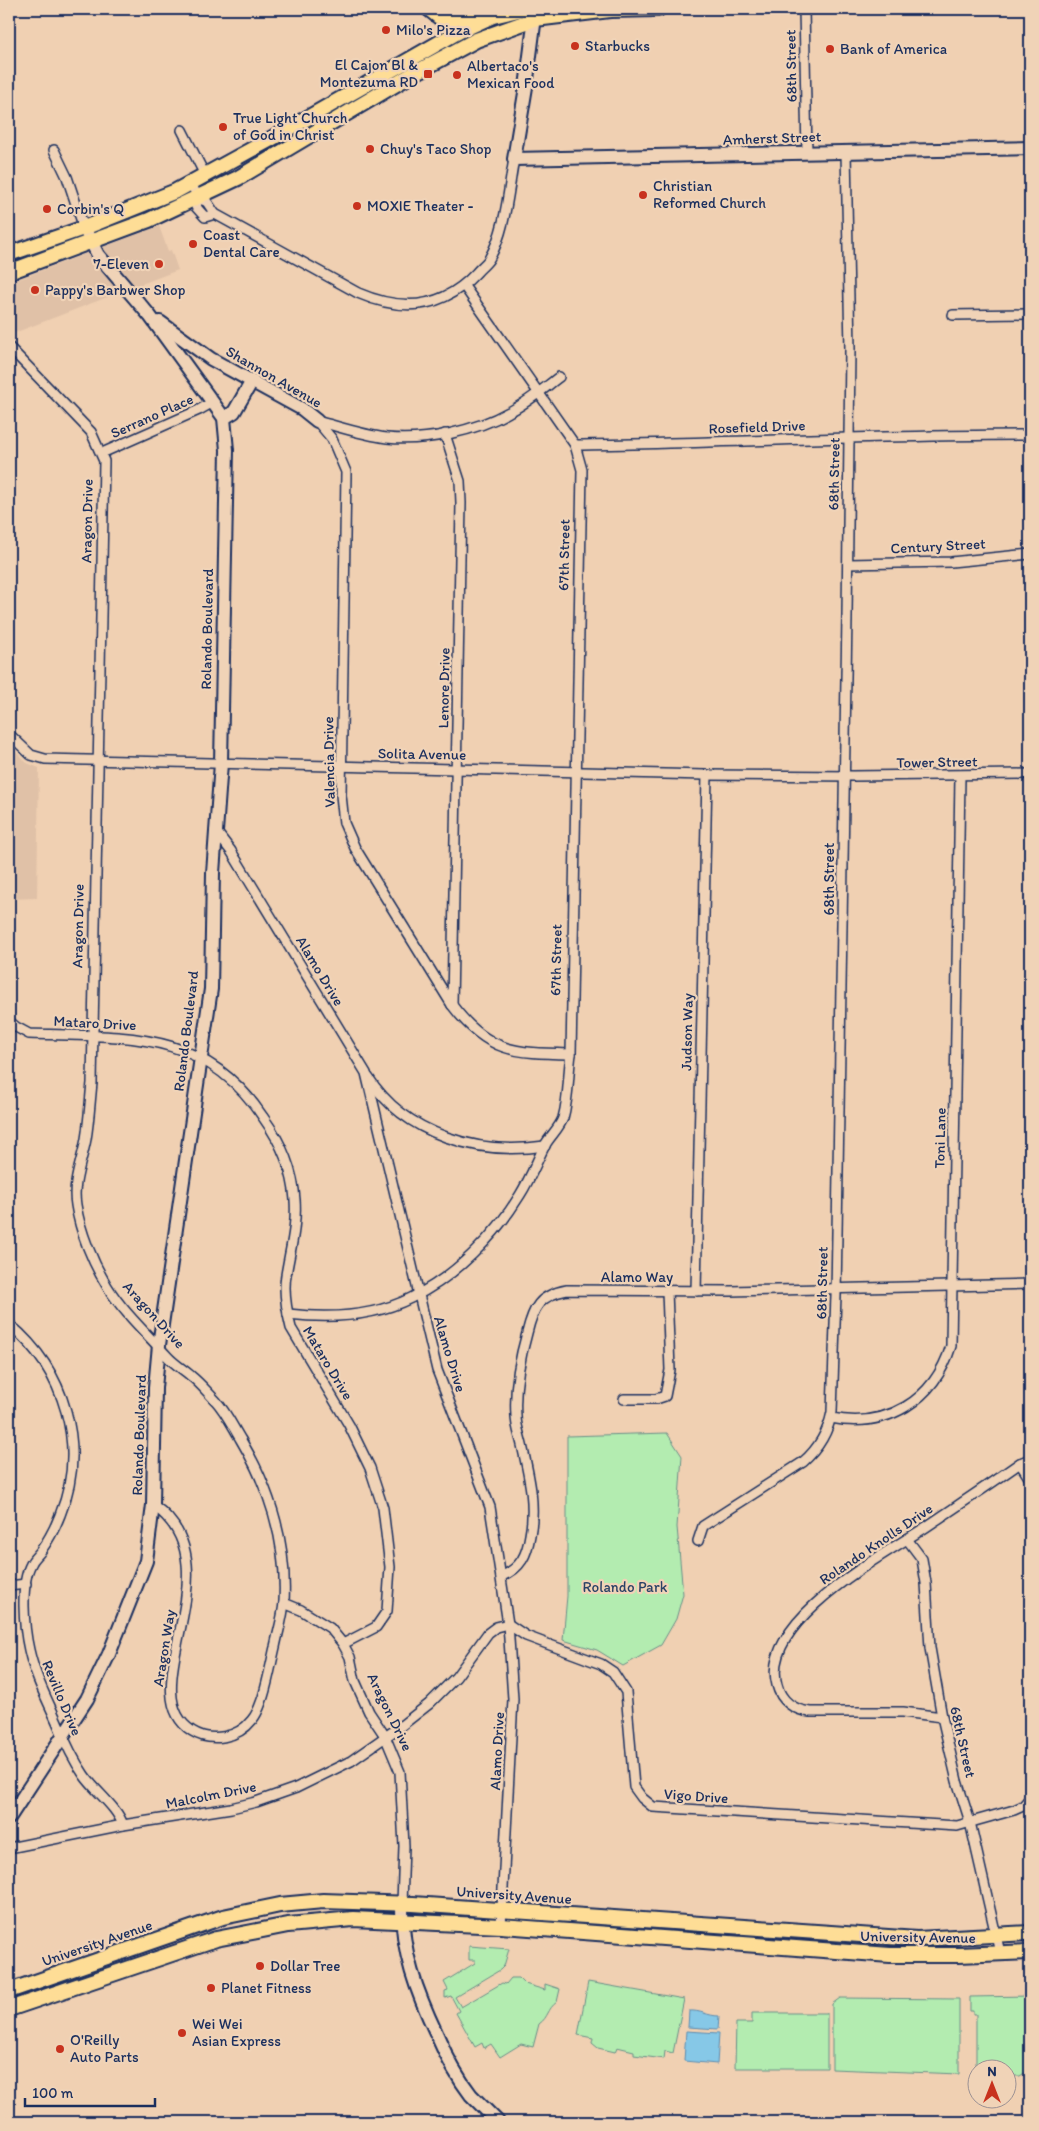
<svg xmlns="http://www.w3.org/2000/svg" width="1039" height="2131" font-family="Itim,sans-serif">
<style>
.built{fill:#e0c1a7}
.green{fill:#b3ecb0;stroke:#678e87}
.water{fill:#86c8e7;stroke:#5b8bb0}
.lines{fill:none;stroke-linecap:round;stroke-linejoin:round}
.street-casing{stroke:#1b2f5e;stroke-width:12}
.secondary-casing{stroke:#1b2f5e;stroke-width:16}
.primary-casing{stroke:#1b2f5e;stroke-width:18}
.street{stroke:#f0d3b7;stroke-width:9}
.secondary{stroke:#f0d3b7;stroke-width:12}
.primary{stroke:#fedd96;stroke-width:14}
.poi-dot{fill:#c8321e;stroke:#f0d3b7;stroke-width:2}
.labels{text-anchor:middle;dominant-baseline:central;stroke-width:4.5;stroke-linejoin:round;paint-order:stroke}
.poi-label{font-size:15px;fill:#1b2f5e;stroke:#f0d3b7;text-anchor:start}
.street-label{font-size:15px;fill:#1b2f5e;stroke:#f0d3b7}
.park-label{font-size:15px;fill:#2a4266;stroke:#f0d3b7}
</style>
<rect width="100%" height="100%" fill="#f0d0b2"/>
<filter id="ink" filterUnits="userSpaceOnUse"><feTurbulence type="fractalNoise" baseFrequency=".02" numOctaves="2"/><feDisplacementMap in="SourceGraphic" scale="10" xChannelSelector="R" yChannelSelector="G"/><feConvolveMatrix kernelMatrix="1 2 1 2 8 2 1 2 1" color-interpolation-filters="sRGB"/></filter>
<g filter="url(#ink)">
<g class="built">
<path d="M159 226 168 251 171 250 178 270 9 335V283Z"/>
<path d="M9 745 27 763 39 768 37 898 9 899Z"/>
</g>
<g class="green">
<path d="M667 1433 682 1456 677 1527 683 1594 676 1619 661 1645 623 1666 597 1650 563 1640 567 1596V1436Z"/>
<path d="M469 1946 509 1949 504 1966 500 1970 455 1997 461 2007 502 1983 506 1984 511 1978H519L525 1984 545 1990V1984L560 1989 557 2002C547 2009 549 2017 539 2024L533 2047 521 2044 500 2057 491 2044 484 2048 482 2043 475 2047 456 2013 459 2011 451 1996 445 1998V1991L448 1990 444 1982 475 1963V1960H469Z"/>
<path d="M588 1982 684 1999 673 2053 665 2051 664 2059 634 2055V2051L617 2047 615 2052 598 2048 592 2043 593 2038 578 2035Z"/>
<path d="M1030 1996V2069L1020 2076H1007L1006 2068H976V2077V2014H973V2011H970V1997Z"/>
<path d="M840 1998 959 1999V2074L832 2069V2004Z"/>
<path d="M752 2013H827V2068H735L736 2023H752Z"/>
</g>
<g class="water">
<path d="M689 2011C700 2010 708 2016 719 2016L718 2029 688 2027Z"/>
<path d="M686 2031 719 2033 717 2064 684 2061Z"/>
</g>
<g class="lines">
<g class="street-casing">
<g id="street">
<path d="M804 9 807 153"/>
<path d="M182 130 205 175"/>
<path d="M54 150 67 177 84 228"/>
<path d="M191 183 198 198 196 207 205 217 215 214"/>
<path d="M198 198 207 202 215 214 358 293C402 312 443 309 476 273 480 268 486 264 489 259 506 230 508 191 514 159"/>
<path d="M953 315 1030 314"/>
<path d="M9 347 91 432 104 461 92 1083C90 1102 89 1121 86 1139 82 1161 72 1183 76 1205 80 1232 93 1263 107 1286 123 1312 147 1334 167 1356 174 1364 183 1369 191 1376 200 1383 208 1393 216 1401 226 1412 233 1427 241 1440 270 1489 287 1545 284 1602 283 1617 278 1632 275 1647 271 1664 268 1681 263 1697 260 1705 258 1713 252 1720 238 1738 211 1743 192 1731 129 1691 239 1564 153 1505"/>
<path d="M317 421 332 439 346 472 341 795 344 823 355 848 452 1005C488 1053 515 1053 571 1054"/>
<path d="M317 421C340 427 363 435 387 438 425 442 476 431 509 412 527 403 543 389 559 377"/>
<path d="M445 434 460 481 461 503 452 1005"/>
<path d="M575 445C727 443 878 435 1030 435"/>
<path d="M102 453 199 410 213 402"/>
<path d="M848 564 951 562 1030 554"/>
<path d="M9 734 31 755 45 759 705 775 853 776 1030 774"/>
<path d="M215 830 231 851 366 1073 437 1370 490 1507 508 1624 513 1699 501 1926"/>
<path d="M9 1021 16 1027 29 1034C123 1037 204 1028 263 1117 281 1142 293 1169 295 1200 297 1227 290 1250 286 1275 283 1292 287 1312 291 1328L349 1425 370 1468 383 1508 390 1567 387 1611 376 1627 343 1644"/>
<path d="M368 1077C405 1135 480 1156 545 1146"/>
<path d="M696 1291 707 775"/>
<path d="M288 1314C329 1319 373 1317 411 1298 455 1277 495 1236 520 1195 530 1179 536 1163 544 1147 549 1137 559 1129 563 1118 569 1097 568 1075 571 1054L582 470 575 445 464 286"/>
<path d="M9 1324C65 1370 88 1447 60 1515 55 1528 48 1541 40 1552 37 1556 33 1559 31 1564 20 1584 24 1628 29 1650 35 1677 47 1699 58 1724 65 1742 73 1759 84 1775 95 1791 117 1807 123 1825"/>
<path d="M624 1399H656L665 1396 670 1370 667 1291"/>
<path d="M831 1418C887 1429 934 1401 951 1346L960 776"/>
<path d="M1020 1463 1030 1479"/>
<path d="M907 1539 922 1559 926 1583 930 1648 942 1717 957 1781 970 1822 1000 1953"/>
<path d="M698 1541 703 1526 803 1462C819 1448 828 1433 832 1412L836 1295 847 616 850 349 846 152"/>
<path d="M502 1576C521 1568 527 1555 530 1535 536 1504 529 1476 522 1445 520 1436 516 1426 516 1416 514 1387 519 1361 527 1333 533 1308 539 1295 567 1290L731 1291 1030 1284"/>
<path d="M9 1586 26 1584"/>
<path d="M284 1603 301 1610 330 1628 343 1644 350 1657 355 1681 369 1712 385 1736 400 1772 404 1846 402 1904"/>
<path d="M942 1717 903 1712H810C794 1710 781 1701 777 1685 759 1621 882 1556 926 1527 957 1506 989 1485 1020 1463L1030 1459"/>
<path d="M9 1848 123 1825 231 1808 256 1802 296 1788 351 1761 401 1726 429 1704 456 1677 488 1633 496 1627 508 1624 526 1636 601 1664 613 1672 626 1692 634 1787 642 1798 653 1807 957 1826 1014 1810 1023 1806 1030 1798"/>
</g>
</g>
<g class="secondary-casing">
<g id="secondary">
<path d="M536 9 526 87 514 159C686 156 858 152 1030 148"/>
<path d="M160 322 211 359 302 409 317 421"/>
<path d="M224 418 234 412 252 381"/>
<path d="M9 1818 87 1699 109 1654 146 1561 153 1505 155 1388 159 1345 211 989 213 873 221 763 227 450 224 418 150 316 98 255 84 228"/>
<path d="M402 1904C401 1951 417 1993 437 2035 446 2056 457 2077 471 2095 480 2104 489 2113 498 2122"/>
</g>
</g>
<g class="primary-casing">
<g id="primary">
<path d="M429 9 458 32"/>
<path d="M450 9C460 21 467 19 482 15"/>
<path d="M9 254 84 228 176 191 269 140 458 32 493 16 522 9"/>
<path d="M9 272 149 220 238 178 413 74 476 40 535 19 610 10 658 9"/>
<path d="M9 1991 223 1917 280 1905 323 1901 413 1904 917 1939 1030 1933"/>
<path d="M9 2009 216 1939 288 1925 353 1919 501 1926 890 1955H959L1030 1952"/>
</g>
</g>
<use href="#street" class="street"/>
<use href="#secondary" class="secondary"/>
<use href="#primary" class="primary"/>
</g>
</g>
<g class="poi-dot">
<circle cx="386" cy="30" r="5"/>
<circle cx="575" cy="46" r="5"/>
<circle cx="830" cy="49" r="5"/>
<rect x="423" y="69" width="10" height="10" rx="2.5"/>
<circle cx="457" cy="75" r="5"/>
<circle cx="223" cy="127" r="5"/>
<circle cx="370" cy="149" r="5"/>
<circle cx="643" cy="195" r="5"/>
<circle cx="357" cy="206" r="5"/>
<circle cx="47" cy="209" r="5"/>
<circle cx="193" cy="244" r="5"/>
<circle cx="159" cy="264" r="5"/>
<circle cx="35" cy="290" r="5"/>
<circle cx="260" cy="1966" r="5"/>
<circle cx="211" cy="1988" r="5"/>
<circle cx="182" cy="2033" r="5"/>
<circle cx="60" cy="2049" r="5"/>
</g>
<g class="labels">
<g class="poi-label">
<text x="396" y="30">Milo's Pizza</text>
<text x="585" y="46">Starbucks</text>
<text x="840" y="49">Bank of America</text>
<text x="418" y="65" text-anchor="end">El Cajon Bl &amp;<tspan x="418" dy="17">Montezuma RD</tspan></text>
<text x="467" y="66">Albertaco's<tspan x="467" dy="17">Mexican Food</tspan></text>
<text x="233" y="118">True Light Church<tspan x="233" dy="17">of God in Christ</tspan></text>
<text x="380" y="149">Chuy's Taco Shop</text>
<text x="653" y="186">Christian<tspan x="653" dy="17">Reformed Church</tspan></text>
<text x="367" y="206">MOXIE Theater -</text>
<text x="57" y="209">Corbin's Q</text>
<text x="203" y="235">Coast<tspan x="203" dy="17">Dental Care</tspan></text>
<text x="149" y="264" text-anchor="end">7-Eleven</text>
<text x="45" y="290">Pappy's Barbwer Shop</text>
<text x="270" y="1966">Dollar Tree</text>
<text x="221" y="1988">Planet Fitness</text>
<text x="192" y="2024">Wei Wei<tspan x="192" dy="17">Asian Express</tspan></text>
<text x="70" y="2040">O'Reilly<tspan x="70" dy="17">Auto Parts</tspan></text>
</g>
<g class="street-label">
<text transform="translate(791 66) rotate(-91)">68th Street</text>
<text transform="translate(772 138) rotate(-2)">Amherst Street</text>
<text transform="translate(274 377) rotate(30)">Shannon Avenue</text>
<text transform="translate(152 416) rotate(-24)">Serrano Place</text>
<text transform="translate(757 427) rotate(-2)">Rosefield Drive</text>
<text transform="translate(834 474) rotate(-89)">68th Street</text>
<text transform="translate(87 521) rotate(-89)">Aragon Drive</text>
<text transform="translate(938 546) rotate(-3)">Century Street</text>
<text transform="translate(564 555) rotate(-89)">67th Street</text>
<text transform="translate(207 629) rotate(-89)">Rolando Boulevard</text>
<text transform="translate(444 688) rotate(-89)">Lenore Drive</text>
<text transform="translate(422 754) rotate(1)">Solita Avenue</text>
<text transform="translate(329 762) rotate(-91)">Valencia Drive</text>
<text transform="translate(937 762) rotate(-1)">Tower Street</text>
<text transform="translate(829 879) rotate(-90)">68th Street</text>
<text transform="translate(78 926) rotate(-89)">Aragon Drive</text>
<text transform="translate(556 960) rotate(-89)">67th Street</text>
<text transform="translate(320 971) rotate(59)">Alamo Drive</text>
<text transform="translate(95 1023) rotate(3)">Mataro Drive</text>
<text transform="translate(186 1031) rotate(-83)">Rolando Boulevard</text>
<text transform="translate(687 1032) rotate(-89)">Judson Way</text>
<text transform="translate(940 1138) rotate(-89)">Toni Lane</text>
<text x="637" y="1277">Alamo Way</text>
<text transform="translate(822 1283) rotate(-89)">68th Street</text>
<text transform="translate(154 1315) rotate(48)">Aragon Drive</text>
<text transform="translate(450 1354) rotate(73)">Alamo Drive</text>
<text transform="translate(328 1363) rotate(59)">Mataro Drive</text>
<text transform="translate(139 1435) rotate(-88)">Rolando Boulevard</text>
<text transform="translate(876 1544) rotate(-34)">Rolando Knolls Drive</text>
<text transform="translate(164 1648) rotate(-81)">Aragon Way</text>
<text transform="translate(62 1698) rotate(67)">Revillo Drive</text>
<text transform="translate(390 1712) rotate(64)">Aragon Drive</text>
<text transform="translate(963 1742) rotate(77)">68th Street</text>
<text transform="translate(497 1751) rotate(-87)">Alamo Drive</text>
<text transform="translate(211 1795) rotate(-11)">Malcolm Drive</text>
<text transform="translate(696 1796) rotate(4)">Vigo Drive</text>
<text transform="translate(514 1895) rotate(4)">University Avenue</text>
<text transform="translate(918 1937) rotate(1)">University Avenue</text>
<text transform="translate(97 1943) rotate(-19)">University Avenue</text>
</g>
<g class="park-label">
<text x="625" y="1587">Rolando Park</text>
</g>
</g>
<rect width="1039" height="2131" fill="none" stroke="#f0d3b7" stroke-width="30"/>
<rect x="15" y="15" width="1009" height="2101" fill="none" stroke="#1b2f5e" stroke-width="2" filter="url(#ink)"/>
<g transform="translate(992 2084)"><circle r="24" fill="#f0d3b7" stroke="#9b9193"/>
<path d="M0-4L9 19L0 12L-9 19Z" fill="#c8321e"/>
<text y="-8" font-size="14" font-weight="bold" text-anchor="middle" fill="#1b2f5e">N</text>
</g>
<path d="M25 2098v8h130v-8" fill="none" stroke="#1b2f5e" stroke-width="2.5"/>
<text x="32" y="2098" font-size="15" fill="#1b2f5e" stroke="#f0d3b7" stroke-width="4" paint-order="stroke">100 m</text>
</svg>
